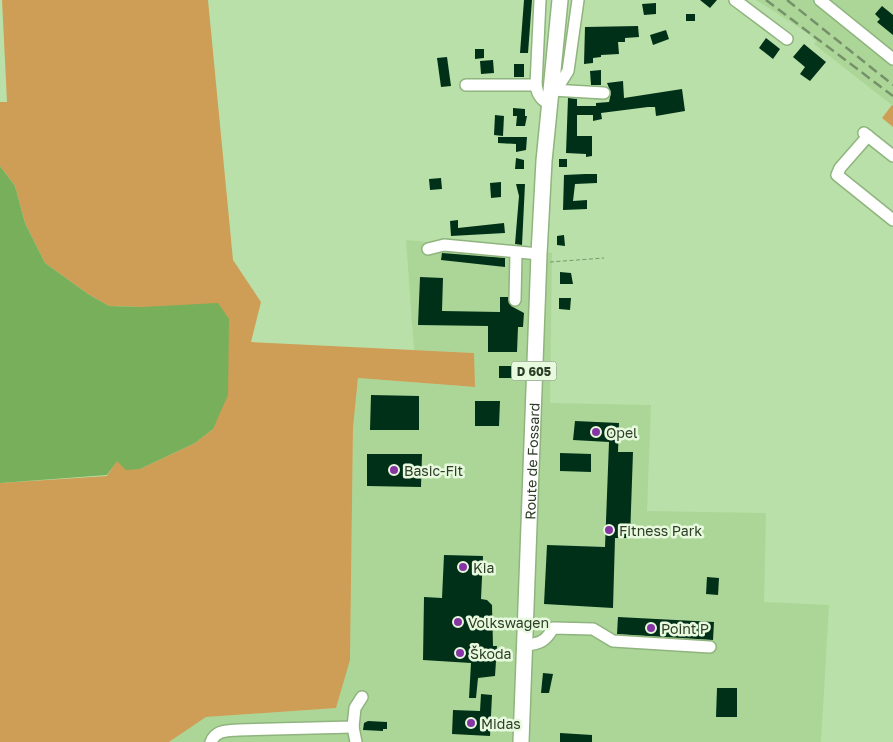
<svg xmlns="http://www.w3.org/2000/svg" width="893" height="742" font-family="'Golos Text',sans-serif">
<style>
.built{fill:#acd698}
.green{fill:#ce9e57}
.water{fill:#77af5a}
.building{fill:#003018}
.lines{fill:none;stroke-linecap:round;stroke-linejoin:round}
.minor-casing{stroke:#8fb47e;stroke-width:14}
.major-casing{stroke:#8fb47e;stroke-width:18}
.path{stroke:#7a966e;stroke-width:1;stroke-dasharray:4 2.5;stroke-linecap:butt}
.minor{stroke:#fff;stroke-width:11}
.major{stroke:#fff;stroke-width:15}
.rail{stroke:#769169;stroke-width:2.5;stroke-dasharray:10 5;stroke-linecap:butt}
.poi-dot{fill:#8735a4;stroke:#e7fade;stroke-width:2}
.labels{text-anchor:middle;dominant-baseline:central;stroke-width:5;stroke-linejoin:round;paint-order:stroke}
.shield{fill:#e7fade;stroke:#66765e;stroke-width:1}
.shield-label{font-size:12px;font-weight:bold;fill:#2e3d27}
.poi-label{font-size:14px;fill:#2e3d27;stroke:#e7fade;text-anchor:start}
.street-label{font-size:14px;fill:#2e3d27;stroke:#e7fade}
</style>
<rect width="100%" height="100%" fill="#b9e0a8"/>
<g class="built">
<path d="M756 0H893V106L814 44 816 41 806 32Z"/>
<path d="M406 240 552 253 550 403 651 405 647 511 766 513 764 602 829 605 821 742H169L206 717 336 708 350 659 353 428 358 378 474 387V353L414 350Z"/>
</g>
<g class="green">
<path d="M2 0H208L233 260 261 302 251 342 474 353 475 387 358 378 353 428 350 660 336 708 206 717 169 742H0V483L107 476 117 460 140 469 195 443 213 429 142 307 109 306 88 294 45 263 25 223 15 186 0 166V102H7Z"/>
<path d="M892 105 893 106V127L882 118Z"/>
</g>
<path class="water" d="M0 166 15 186 25 223 45 263 88 294 109 306 142 307 218 303 229 319 228 395 213 429 195 443 140 469 126 470 117 461 107 475 0 483Z"/>
<g class="building">
<path d="M524 0H532L528 53H520Z"/>
<path d="M700 0H717L710 8Z"/>
<path d="M656 3V14L644 15 642 4Z"/>
<path d="M882 6 893 15V35L877 22 880 19 875 14Z"/>
<rect x="686" y="14" width="9" height="7"/>
<path d="M638 26 639 37 625 38V42H618L619 54 601 55V57L593 58V63L584 64 585 27Z"/>
<path d="M666 30 669 39 653 45 650 35Z"/>
<path d="M766 38 780 49 773 59 759 48Z"/>
<path d="M804 44 826 62 810 81 800 74 805 67 793 57Z"/>
<path d="M475 49H484V58L475 59Z"/>
<path d="M447 57 451 86 441 87 437 58Z"/>
<path d="M493 60 494 73 481 74 480 61Z"/>
<rect x="514" y="64" width="10" height="13"/>
<path d="M601 70V85H591L590 71Z"/>
<path d="M623 81 624 98 682 89 685 111 656 116 655 107H648L601 113 602 119 593 121V115H577V136H592V156L586 157V154L566 153 568 98 577 99V106H596V103L609 102 611 93 607 83Z"/>
<path d="M513 108 525 109V116H527L525 126H516L517 116H513Z"/>
<path d="M495 115 504 116 503 136 494 135Z"/>
<path d="M498 137H527L526 150 516 152V144L498 143Z"/>
<path d="M516 158 524 160V169H515Z"/>
<rect x="559" y="159" width="8" height="8"/>
<path d="M585 174H597V183L575 184 573 201 587 200V209L563 210 564 175Z"/>
<path d="M441 178 442 189 430 190 429 179Z"/>
<path d="M501 182V197L491 198 490 183Z"/>
<path d="M516 184H525L522 245 515 244 519 196Z"/>
<path d="M458 220V228L504 223 505 233 451 236 450 221Z"/>
<path d="M564 235 565 246 557 245V236Z"/>
<path d="M442 253 505 258V267L441 260Z"/>
<path d="M560 272 571 273 573 284H560Z"/>
<path d="M420 277 443 278 442 311 500 312V297H508L511 306 524 313 523 327H518L517 352H488V326L418 325Z"/>
<path d="M559 298H571L570 310 559 309Z"/>
<path d="M499 366H517L516 376 513 378H499Z"/>
<path d="M371 395 419 396V430H370Z"/>
<path d="M475 401H500L499 426H475Z"/>
<path d="M575 421 619 423 618 452H633L630 538H615L613 608 544 604 547 545 605 547 609 442 573 440Z"/>
<path d="M560 453 591 454V472L560 471Z"/>
<path d="M367 454H422L421 487 367 486Z"/>
<path d="M444 555 483 556 481 599 487 600 492 605 493 646H497L495 676 478 678 476 698H469L471 663 423 660 424 597 442 598Z"/>
<path d="M707 577 719 578 718 595 706 594Z"/>
<path d="M618 617 714 622 713 640 617 634Z"/>
<path d="M543 673 553 674 549 693H541Z"/>
<path d="M717 688H737V717H716Z"/>
<path d="M481 694 492 695 490 736 452 734 453 710 480 711Z"/>
<path d="M368 721 387 722V729H383V731L363 730 364 723Z"/>
<path d="M560 733 592 735V742H560Z"/>
</g>
<g class="lines">
<g class="minor-casing">
<g id="minor">
<path d="M540 0 536 85C537 94 542 101 550 104"/>
<path d="M735 0 787 39"/>
<path d="M820 0 893 59"/>
<path d="M552 84 561 82 568 71 578 0"/>
<path d="M466 85H536"/>
<path d="M552 90 604 93"/>
<path d="M864 133 893 156"/>
<path d="M868 136 840 168 837 175 893 220"/>
<path d="M428 249 444 245 539 254"/>
<path d="M515 300 516 253"/>
<path d="M525 645C540 644 546 641 553 628L593 629 613 641 710 647"/>
<path d="M353 727 356 742"/>
<path d="M211 742C216 730 226 731 238 730L353 727 355 708 362 697"/>
</g>
</g>
<g class="major-casing">
<g id="major">
<path id="s1" d="M521 742 539 254 544 161 560 0"/>
</g>
</g>
<path class="path" d="M550 262 604 258"/>
<use href="#minor" class="minor"/>
<use href="#major" class="major"/>
<g class="rail">
<path d="M766 0 893 96"/>
<path d="M787 0 893 85"/>
</g>
</g>
<g class="poi-dot">
<circle cx="596" cy="432" r="5"/>
<circle cx="394" cy="470" r="5"/>
<circle cx="609" cy="530" r="5"/>
<circle cx="463" cy="567" r="5"/>
<circle cx="458" cy="622" r="5"/>
<circle cx="651" cy="628" r="5"/>
<circle cx="460" cy="653" r="5"/>
<circle cx="471" cy="723" r="5"/>
</g>
<g class="labels">
<rect class="shield" x="511.5" y="361.5" width="45" height="19" rx="4"/>
<g class="shield-label">
<text x="534" y="371">D 605</text>
</g>
<g class="poi-label">
<text x="606" y="432">Opel</text>
<text x="404" y="470">Basic-Fit</text>
<text x="619" y="530">Fitness Park</text>
<text x="473" y="567">Kia</text>
<text x="468" y="622">Volkswagen</text>
<text x="661" y="628">Point P</text>
<text x="470" y="653">Škoda</text>
<text x="481" y="723">Midas</text>
</g>
<g class="street-label">
<text stroke="none"><textPath href="#s1" startOffset="281">Route de Fossard</textPath></text>
</g>
</g>
</svg>
